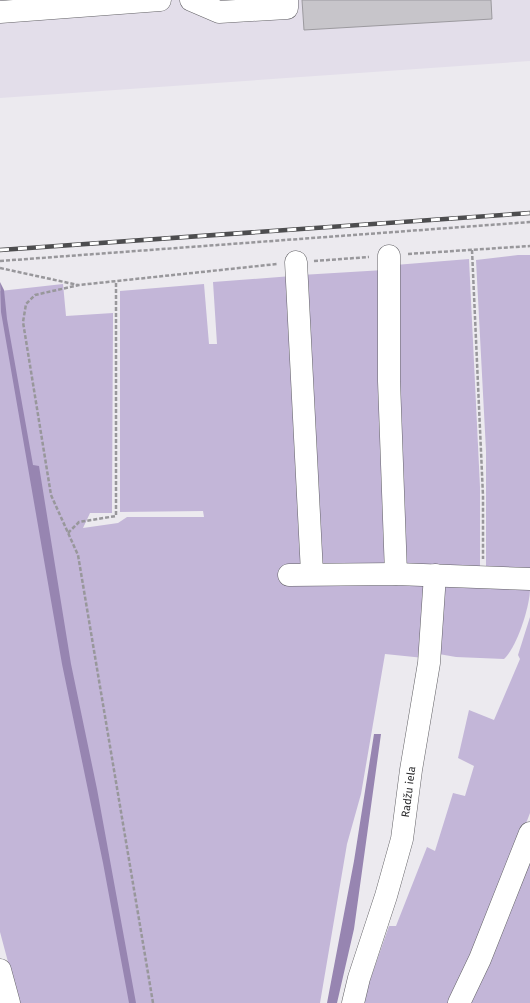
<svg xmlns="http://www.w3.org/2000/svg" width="530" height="1003" font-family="'Fira Sans',sans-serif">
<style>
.built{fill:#e3deea}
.green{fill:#c3b6d8}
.water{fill:#9785b1}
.building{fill:#c7c5ca;stroke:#9c9a9f}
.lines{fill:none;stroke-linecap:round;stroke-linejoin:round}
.minor-casing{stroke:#626165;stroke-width:23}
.path{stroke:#98979b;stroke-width:2.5;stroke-dasharray:4 2;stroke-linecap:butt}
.minor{stroke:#fff;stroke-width:22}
.rail-casing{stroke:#4d4d4f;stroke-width:4.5}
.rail{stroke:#fff;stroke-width:3;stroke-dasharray:9;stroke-linecap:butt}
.labels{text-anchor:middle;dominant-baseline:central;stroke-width:3.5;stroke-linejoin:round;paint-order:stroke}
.street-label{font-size:11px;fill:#2b2b2d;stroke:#fff}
</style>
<rect width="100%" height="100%" fill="#eceaef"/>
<path class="built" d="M0 0H530V61L0 98Z"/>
<g class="green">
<path d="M518 255H530V573L486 572V451L476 260Z"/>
<path d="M469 259 480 487V572L403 569 395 265Z"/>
<path d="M384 270 393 570 314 569 301 275Z"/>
<path d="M292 276 305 569 423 582 429 588 424 658 385 654 361 794 347 844 320 1003H19L0 932V291L63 284 66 316 113 313 112 513H90L83 528 118 523 127 517H204L203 511 120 512V291L204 284 209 344H217L213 282Z"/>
<path d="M447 582 530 589C530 606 517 647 504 659L456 657 433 653 439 590Z"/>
<path d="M530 617V813L475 957 452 1003H362L389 926H396L427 847 435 851 453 793 465 796 474 766 458 758 469 710 494 720 520 659 518 655Z"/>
<path d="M530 848V1003H467Z"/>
</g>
<g class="water">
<path d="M0 282 4 290 7 319 33 465 39 466 71 664 97 789 136 1003H129L103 863 62 664 1 312Z"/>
<path d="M374 734H381L354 929 337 1003H327L354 861Z"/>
</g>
<path class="building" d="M302 0H491L492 19 304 30Z"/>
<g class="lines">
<g class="minor-casing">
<g id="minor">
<path d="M191 0 219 12 287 8V0"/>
<path d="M0 12 160 0"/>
<path d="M389 256V381L396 574"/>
<path d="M296 262 312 573"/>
<path d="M289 575 396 574 530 579"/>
<path d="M0 970 9 1003"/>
<path id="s1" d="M353 1003 359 978 386 896 402 839 411 770 429 663 435 575"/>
<path d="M459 1003 480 959 530 833"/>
</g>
</g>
<g class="path">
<path d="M472 250 483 496V559"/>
<path d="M408 254 530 246"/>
<path d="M0 261 530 222"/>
<path d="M314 261 369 257"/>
<path d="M0 268 78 285"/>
<path d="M68 533 79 522 116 516V281"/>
<path d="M153 1003 78 555 51 495 23 322 26 304 35 295 79 285 277 264"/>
</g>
<use href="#minor" class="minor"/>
<g class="rail-casing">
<path id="rail" d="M0 250 530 213"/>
</g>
<use href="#rail" class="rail"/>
</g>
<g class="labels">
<g class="street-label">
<text stroke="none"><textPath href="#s1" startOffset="219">Radžu iela</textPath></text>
</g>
</g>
</svg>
